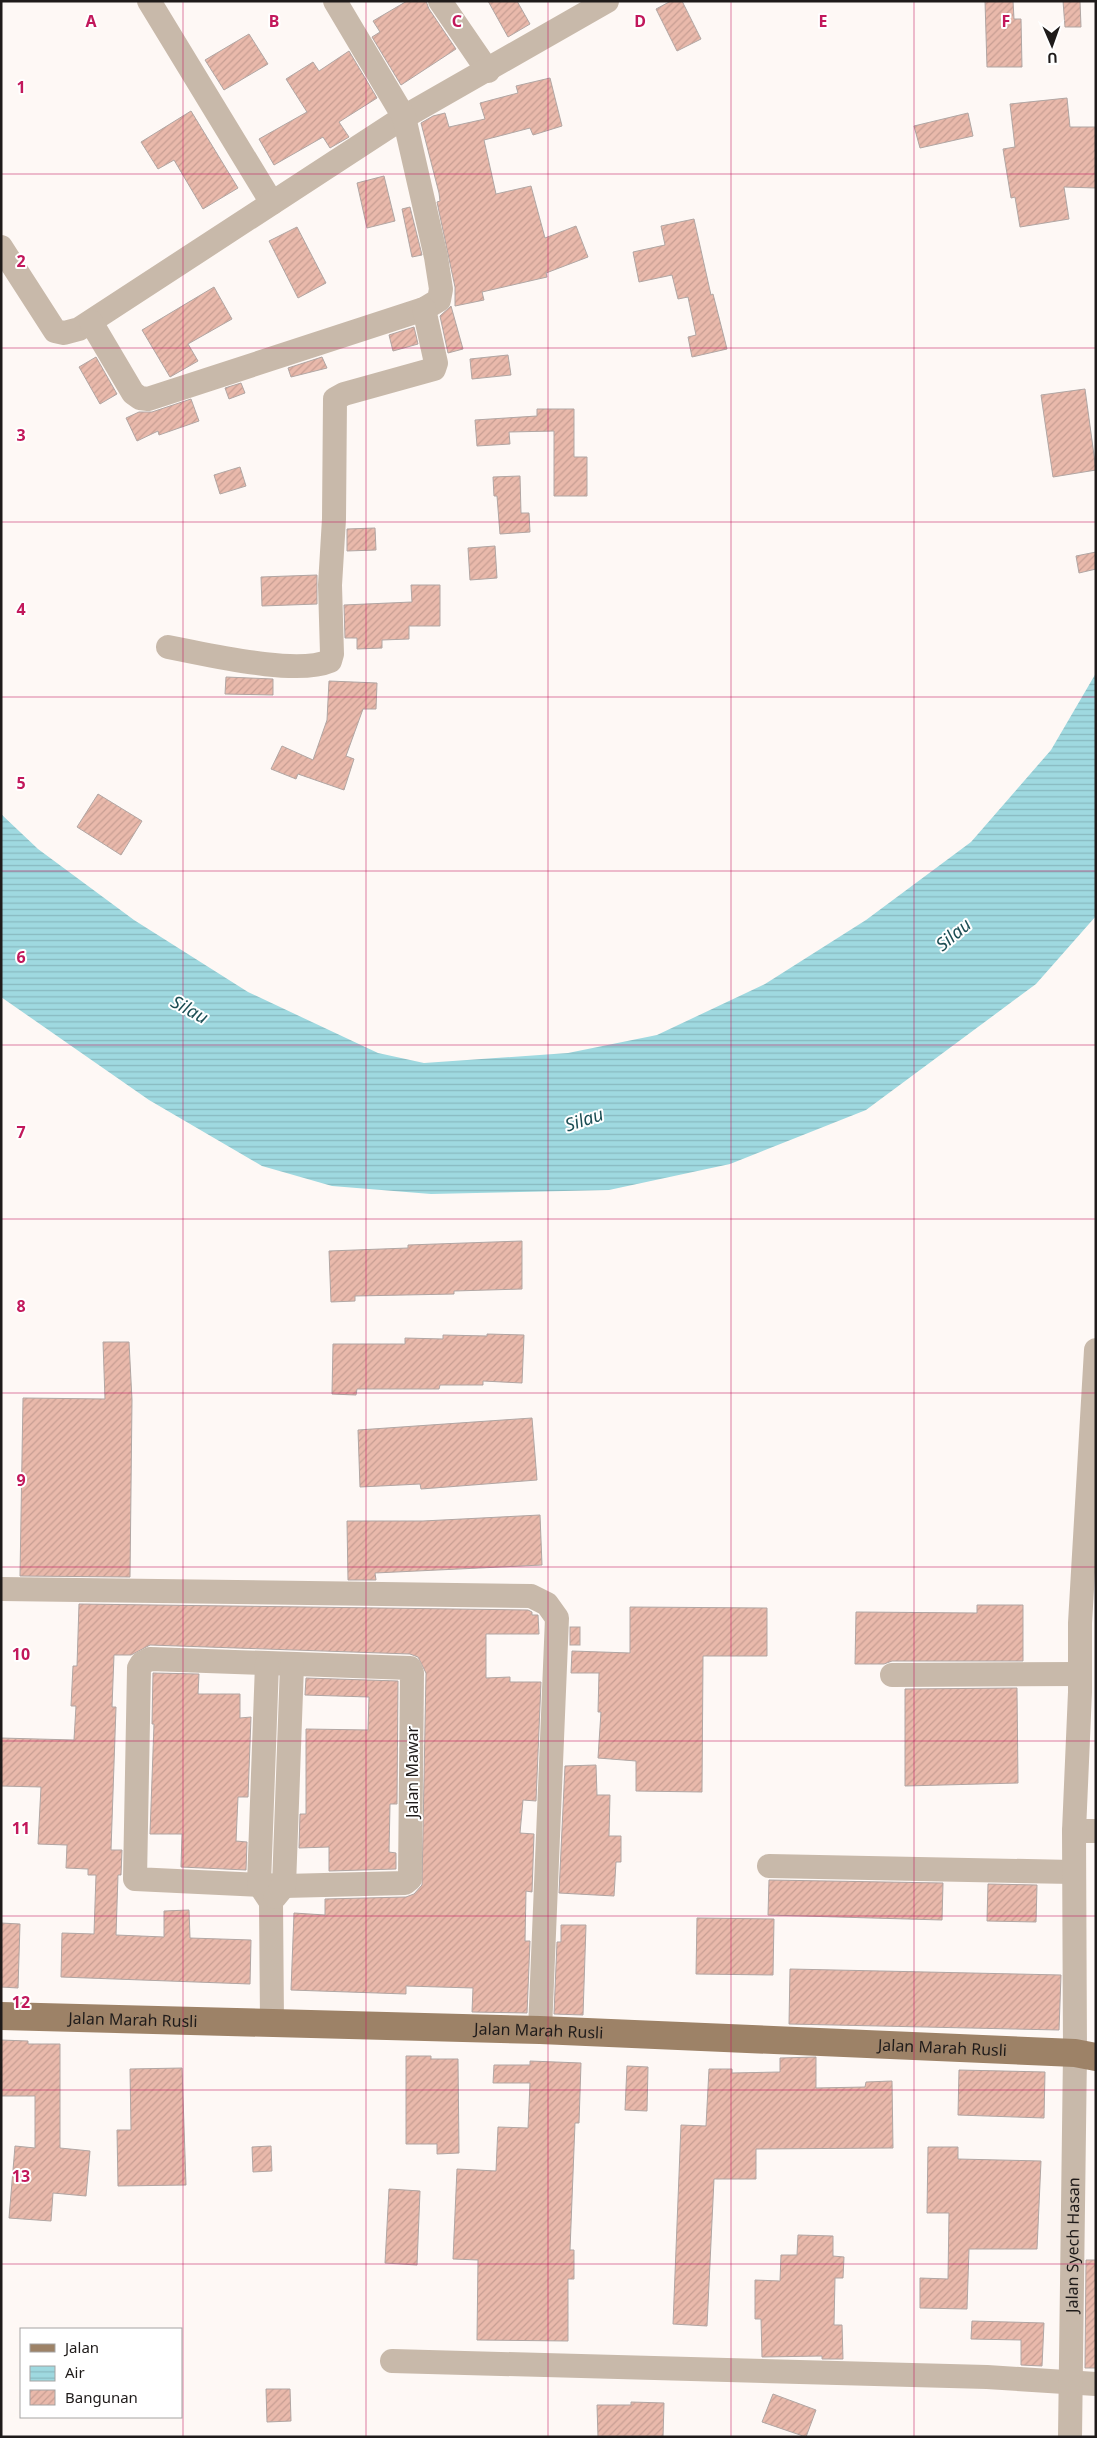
<svg xmlns="http://www.w3.org/2000/svg" width="1097" height="2438" font-family="'Noto Sans',sans-serif">
<style>
.water{fill:url(#water-rules)}
.building{fill:url(#building-hatch);stroke:#b1a6a3}
.lines{fill:none;stroke-linecap:round;stroke-linejoin:round}
.minor{stroke:#c8b9aa;stroke-width:24}
.major{stroke:#9d8267;stroke-width:28}
.grid{fill:none;stroke:#c2185b;stroke-width:1;stroke-opacity:0.55}
.labels{text-anchor:middle;dominant-baseline:central;stroke-width:4;stroke-linejoin:round;paint-order:stroke}
.street-label{font-size:16px;fill:#1f1b1a;stroke:#fff}
.water-label{font-size:18px;font-style:italic;fill:#1c4e54;stroke:#fff}
.grid-label{font-size:16px;text-anchor:middle;font-weight:bold;fill:#c2185b;stroke:#fff;stroke-width:4;stroke-linejoin:round;paint-order:stroke}
</style>
<defs>
<pattern id="water-rules" width="6" height="5" patternUnits="userSpaceOnUse" patternTransform="scale(1.25)"><rect width="6" height="5" fill="#9fd9e0"/><path d="M0 2.5h6" fill="none" stroke="#88bac0"/></pattern>
<pattern id="building-hatch" width="6" height="6" patternUnits="userSpaceOnUse" patternTransform="scale(1.25)"><rect width="6" height="6" fill="#e9b9ab"/><path d="M-1 1l2-2M0 6l6-6M5 7l2-2" fill="none" stroke="#c79e93"/></pattern>
</defs>
<rect width="100%" height="100%" fill="#fef8f5"/>
<path class="water" d="M1096 673V916L1036 984 866 1110 730 1164 609 1190 431 1194 332 1186 262 1166 149 1100 1 997V814L38 849 134 920 248 992 378 1053 424 1063 568 1053 657 1035 765 984 866 920 971 842 1051 750Z"/>
<g class="building">
<path d="M407 1H426L429 9 456 49 401 85 372 37 380 32 373 21Z"/>
<path d="M488 1H517L530 24 508 37Z"/>
<path d="M671 1H682L701 39 677 51 656 9Z"/>
<path d="M985 1H1013L1014 19H1021L1022 67H987Z"/>
<path d="M1063 1H1080L1081 27H1065Z"/>
<path d="M249 34 268 64 224 90 205 60Z"/>
<path d="M349 51 377 98 339 122 349 137 330 148 323 137 274 165 259 139 307 112 286 79 313 62 319 71Z"/>
<path d="M550 78 562 126 533 135 530 128 484 140 496 194 531 186 545 238 576 226 588 257 546 273 547 277 482 292 484 300 455 306V287L437 202 440 201 439 193 421 123 433 116 445 113 449 127 485 119 480 103 518 93 516 86Z"/>
<path d="M1067 98 1070 127H1096V188L1064 187 1069 219 1020 227 1015 197 1011 198 1003 149 1015 147 1010 104Z"/>
<path d="M191 111 238 188 203 209 174 160 158 169 141 142Z"/>
<path d="M968 113 973 136 920 148 914 126Z"/>
<path d="M384 176 395 221 367 228 357 183Z"/>
<path d="M410 207 422 255 412 257 402 209Z"/>
<path d="M694 219 711 295 713 294 727 349 692 357 688 337 696 335 688 297 678 299 672 275 639 282 633 252 665 245 661 226Z"/>
<path d="M297 227 326 283 298 298 269 241Z"/>
<path d="M214 287 232 319 188 344 198 361 170 377 142 330Z"/>
<path d="M451 306 463 349 448 353 440 316Z"/>
<path d="M414 327 418 344 393 351 389 335Z"/>
<path d="M508 355 511 375 472 379 470 359Z"/>
<path d="M96 357 117 394 100 404 79 367Z"/>
<path d="M322 357 327 368 291 377 288 368Z"/>
<path d="M241 383 245 393 229 399 225 388Z"/>
<path d="M1085 389 1096 470 1053 477 1041 395Z"/>
<path d="M191 399 199 421 159 435 158 431 137 441 126 418 139 412H152Z"/>
<path d="M537 409H574V457H587V496H554V431L509 432 510 444 477 446 475 420 537 416Z"/>
<path d="M240 467 246 486 220 494 214 475Z"/>
<path d="M520 476 521 513H529L530 532 500 534 497 496H494L493 477Z"/>
<path d="M375 528 376 550 347 551V529Z"/>
<path d="M495 546 497 578 470 580 468 548Z"/>
<path d="M1096 552V569L1079 573 1076 556Z"/>
<path d="M317 575V604L262 606 261 577Z"/>
<path d="M411 585H440V626H409V639L382 640V648L357 649V638H345L344 605 412 602Z"/>
<path d="M226 677 273 679V695L225 694Z"/>
<path d="M329 681 377 683 376 709H363L346 756 354 759 344 790 298 774 296 779 271 769 282 746 313 760 327 720Z"/>
<path d="M98 794 142 821 121 855 77 827Z"/>
<path d="M522 1241V1289L454 1291V1294L355 1296V1301L331 1302 329 1251 408 1248V1245Z"/>
<path d="M487 1334 524 1335 522 1383 483 1381V1385H440L439 1389H357L356 1395 332 1394 333 1344H405V1338L443 1339V1335L487 1336Z"/>
<path d="M103 1342H129L132 1400 130 1577 20 1576 23 1398 105 1399Z"/>
<path d="M532 1418 537 1480 421 1489 420 1484 360 1487 358 1430Z"/>
<path d="M540 1515 542 1565 375 1573 376 1580H348L347 1521H423Z"/>
<path d="M79 1604 528 1610 532 1612V1615H538L539 1634H486V1678L510 1677V1682H541L536 1801 523 1800 520 1833 534 1834 532 1892 526 1891 525 1941H530L527 2013 472 2012 473 1988 406 1986V1994L291 1990 294 1913 325 1915V1899L406 1897 414 1894 422 1885 426 1673 418 1657 410 1654 150 1645 131 1655H114L112 1707H116L111 1850H122L121 1875H118L116 1935 164 1937V1911L189 1910 190 1938 251 1940 250 1984 61 1977 62 1933 94 1934 96 1875H88V1869L66 1868 67 1845 38 1844 41 1787 1 1786V1738L74 1740 76 1706H71L73 1666H77Z"/>
<path d="M977 1605H1023V1661H892L884 1664H855L856 1612 977 1613Z"/>
<path d="M630 1607 767 1608V1656H703L702 1792 636 1791V1761L598 1758 601 1712H598L599 1673H571L572 1651 630 1653Z"/>
<rect x="570" y="1627" width="10" height="18"/>
<path d="M153 1673 199 1674 198 1694H240V1718L251 1717 248 1797H238L236 1841 247 1842 246 1870 181 1867 182 1834H150L154 1724H152Z"/>
<path d="M306 1678 398 1681 397 1804H390L389 1852 396 1853V1869L329 1871V1847L299 1848 300 1814H306V1729L368 1730 369 1697 305 1695Z"/>
<path d="M1017 1688 1018 1783 905 1786V1689Z"/>
<path d="M596 1765 597 1795H610L609 1836H621V1862H616L614 1896 559 1893 565 1766Z"/>
<path d="M769 1880 943 1883 942 1920 768 1915Z"/>
<path d="M988 1884 1037 1885 1036 1922 987 1921Z"/>
<path d="M697 1918 774 1919 773 1975 696 1974Z"/>
<path d="M1 1923 20 1924 18 1988 1 1987Z"/>
<path d="M561 1925H586L583 2015 554 2014 557 1942H561Z"/>
<path d="M790 1969 1061 1975 1059 2030 789 2024Z"/>
<path d="M1 2040 28 2041V2044H60V2148L90 2151 86 2196 53 2193 51 2221 9 2218 15 2146 35 2148V2096H1Z"/>
<path d="M406 2056H431V2059H458L459 2153 437 2154V2144H406Z"/>
<path d="M816 2057V2088L865 2087 866 2082 892 2081 893 2148 756 2149V2179H714L707 2326 673 2324 681 2125 706 2126 709 2069H732V2073L780 2072V2058Z"/>
<path d="M530 2061 581 2063 579 2123H575L570 2250H574V2279H568V2341L477 2340 478 2260 453 2259 457 2169 496 2171 498 2127 528 2128 530 2083H493L494 2065H530Z"/>
<path d="M627 2066 648 2067 647 2111 625 2110Z"/>
<path d="M182 2068 186 2185 118 2186 117 2130H131L130 2069Z"/>
<path d="M959 2070 1045 2072 1044 2118 958 2115Z"/>
<path d="M271 2146 272 2171 253 2172 252 2147Z"/>
<path d="M928 2147H958V2159L1041 2161 1037 2249H969L967 2309 920 2308V2278L948 2279 949 2213H927Z"/>
<path d="M389 2189 420 2191 417 2265 385 2263Z"/>
<path d="M798 2235 833 2236V2256L844 2257 843 2278H835L834 2325H842L843 2359H822V2356L762 2357 761 2319H755V2280L780 2281 781 2255H797Z"/>
<path d="M1086 2260H1096V2368H1085Z"/>
<path d="M972 2321 1044 2323 1042 2366 1021 2365V2340L971 2339Z"/>
<path d="M266 2389H290L291 2421 267 2422Z"/>
<path d="M773 2394 816 2410 806 2437 762 2422Z"/>
<path d="M631 2402 664 2403 663 2437H598L597 2405H631Z"/>
</g>
<g class="lines">
<g class="minor">
<path d="M149 1 272 203"/>
<path d="M440 1 488 71"/>
<path d="M1 247 55 331 64 333 79 329 404 117 607 1"/>
<path d="M91 322 133 393 140 398 148 399 424 309 439 300 441 289 436 257 404 117 335 1"/>
<path d="M168 647C207 654 295 676 330 661L332 654 330 585 334 519 335 399 344 394 434 369 436 363 424 309"/>
<path d="M1 1589 531 1596 547 1604 557 1618 540 2030"/>
<path d="M150 1659 410 1668 412 1673 410 1879 405 1883 284 1886 135 1879 139 1668 142 1663Z"/>
<path d="M267 1664 259 1884 271 1902 272 2022"/>
<path d="M892 1675 1080 1674"/>
<path d="M1074 1831H1096"/>
<path d="M769 1866 1073 1872"/>
<path d="M275 1897 284 1886 292 1665"/>
<path d="M392 2361 987 2377 1096 2384"/>
<path id="s1" d="M1070 2437 1075 2053 1074 1831 1080 1692V1623L1096 1350"/>
</g>
<path class="major" id="s2" d="M1 2016 540 2030 1075 2053 1096 2057"/>
</g>
<path class="grid" d="M183 1V2437M366 1V2437M548 1V2437M731 1V2437M914 1V2437M1 174H1096M1 348H1096M1 522H1096M1 697H1096M1 871H1096M1 1045H1096M1 1219H1096M1 1393H1096M1 1567H1096M1 1741H1096M1 1916H1096M1 2090H1096M1 2264H1096"/>
<g class="labels">
<g class="street-label">
<text transform="translate(412 1772) rotate(-90)">Jalan Mawar</text>
<text stroke="none"><textPath href="#s2" startOffset="132">Jalan Marah Rusli</textPath></text>
<text stroke="none"><textPath href="#s2" startOffset="538">Jalan Marah Rusli</textPath></text>
<text stroke="none"><textPath href="#s2" startOffset="942">Jalan Marah Rusli</textPath></text>
<text stroke="none"><textPath href="#s1" startOffset="192">Jalan Syech Hasan</textPath></text>
</g>
<g class="water-label">
<text transform="translate(953 934) rotate(-40)">Silau</text>
<text transform="translate(190 1009) rotate(29)">Silau</text>
<text transform="translate(584 1119) rotate(-18)">Silau</text>
</g>
</g>
<g class="grid-label">
<text x="91" y="27">A</text>
<text x="274" y="27">B</text>
<text x="457" y="27">C</text>
<text x="640" y="27">D</text>
<text x="823" y="27">E</text>
<text x="1006" y="27">F</text>
<text x="21" y="93">1</text>
<text x="21" y="267">2</text>
<text x="21" y="441">3</text>
<text x="21" y="615">4</text>
<text x="21" y="789">5</text>
<text x="21" y="963">6</text>
<text x="21" y="1138">7</text>
<text x="21" y="1312">8</text>
<text x="21" y="1486">9</text>
<text x="21" y="1660">10</text>
<text x="21" y="1834">11</text>
<text x="21" y="2008">12</text>
<text x="21" y="2182">13</text>
</g>
<rect width="1097" height="2438" fill="none" stroke="#1f1b1a" stroke-width="5"/>
<rect x="20" y="2328" width="162" height="90" fill="#ffffff" stroke="#a5a4a3"/>
<rect x="30" y="2344" width="25" height="8" fill="#9d8267" stroke="#a5a4a3"/>
<text x="65" y="2353" font-size="15" fill="#1f1b1a">Jalan</text>
<rect x="30" y="2366" width="25" height="15" fill="url(#water-rules)" stroke="#a5a4a3"/>
<text x="65" y="2378" font-size="15" fill="#1f1b1a">Air</text>
<rect x="30" y="2390" width="25" height="15" fill="url(#building-hatch)" stroke="#a5a4a3"/>
<text x="65" y="2403" font-size="15" fill="#1f1b1a">Bangunan</text>
<g transform="translate(1052 45) rotate(178)" stroke="#ffffff" stroke-width="4" paint-order="stroke">
<path d="M0-4L9 19L0 12L-9 19Z" fill="#1f1b1a"/>
<text y="-8" font-size="14" font-weight="bold" text-anchor="middle" fill="#1f1b1a">U</text>
</g>
</svg>
